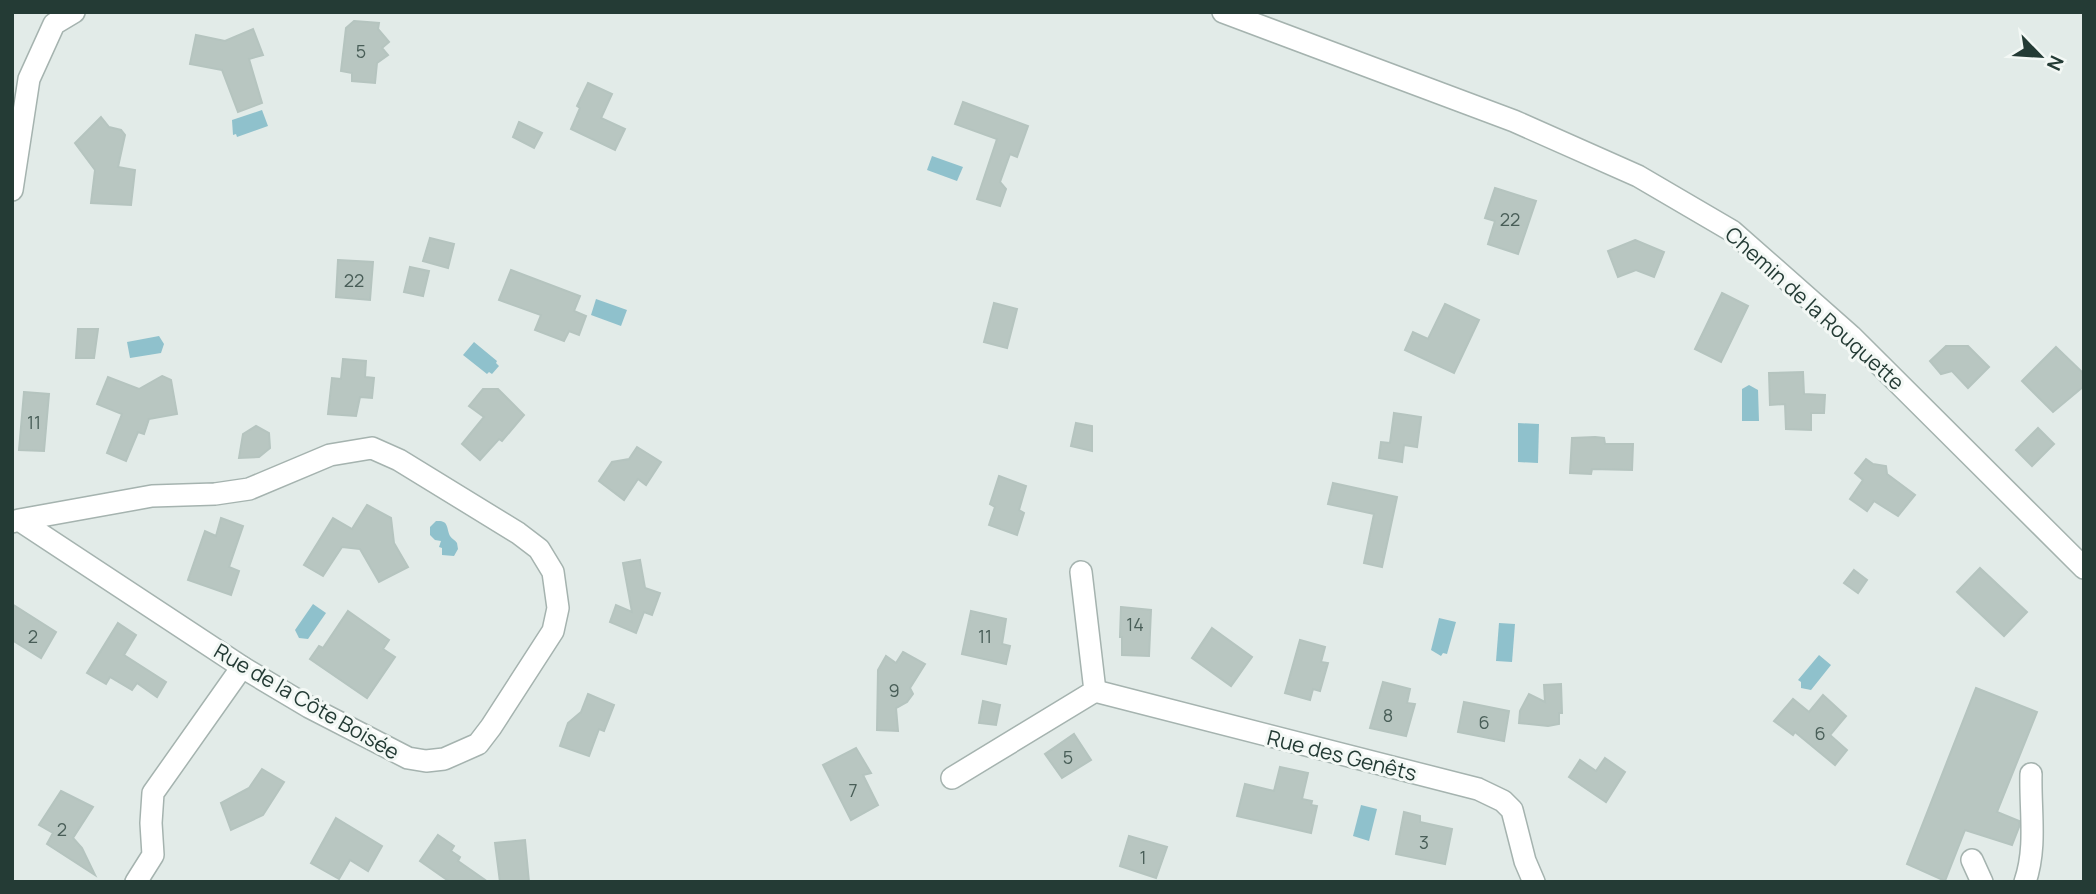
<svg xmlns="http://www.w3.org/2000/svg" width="2096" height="894" font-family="Manrope,sans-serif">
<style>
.water{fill:#8fc1cc}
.building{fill:#b8c6c1;stroke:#b5c4bf;stroke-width:2}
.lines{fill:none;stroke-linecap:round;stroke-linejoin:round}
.minor-casing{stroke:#a5b3af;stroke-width:24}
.minor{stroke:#fff;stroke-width:21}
.labels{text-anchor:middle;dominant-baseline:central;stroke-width:6;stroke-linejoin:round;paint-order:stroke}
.number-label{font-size:18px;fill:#495e58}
.street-label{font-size:21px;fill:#243b35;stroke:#f3f8f5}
</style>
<rect width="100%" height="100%" fill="#e2ebe8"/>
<g class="water">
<path d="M262 110 268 126 237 137 236 134 233 135 232 120Z"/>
<path d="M932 156 963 167 957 181 927 170Z"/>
<path d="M596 299 627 310 621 326 591 315Z"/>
<path d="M159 336 164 344 161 353 130 358 127 342Z"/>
<path d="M474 342 497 361 496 363 499 366 492 374 489 372 487 374 463 355Z"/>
<path d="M1749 385 1758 390 1759 421H1742V389Z"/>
<path d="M1518 423 1539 424 1538 463 1518 462Z"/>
<path d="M436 521C449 520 446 527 450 536 452 539 455 540 457 543L458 549 454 556 442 555V548L439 547 441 541 435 540 430 535V527Z"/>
<path d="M313 604 326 613 308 639 299 638 295 630Z"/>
<path d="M1439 618 1456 622 1447 654 1443 653 1441 656 1431 650Z"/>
<path d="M1499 623 1515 624 1512 662 1496 661Z"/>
<path d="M1819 655 1831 665 1811 690 1801 688V682L1798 680Z"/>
<path d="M1361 805 1377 809 1369 841 1353 836Z"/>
</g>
<g class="building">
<path d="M354 21 379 23 378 29 389 42 382 48 388 55 377 63 375 83 352 81V73L341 71 346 28Z"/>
<path d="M253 29 263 55 249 59 262 103 238 112 222 70 190 64 196 35 225 41Z"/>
<path d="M588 83 612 94 601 118 625 129 615 150 571 129 580 108 577 106Z"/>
<path d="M963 102 1028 126 1017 157 1010 154 1000 182 1006 189 1000 206 977 199 997 139 955 124Z"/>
<path d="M101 117 109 127 121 130 125 135 118 167 135 170 131 205 91 203 95 170 75 143Z"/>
<path d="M519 122 542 133 534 148 513 137Z"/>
<path d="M1495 188 1536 201 1518 254 1488 244 1495 221 1485 218Z"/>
<path d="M430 238 454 244 448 268 423 261Z"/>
<path d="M1635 240 1664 252 1654 277 1636 270 1618 277 1608 251Z"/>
<path d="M338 260 373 262 370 300 336 297Z"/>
<path d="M410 267 429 271 423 296 404 292Z"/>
<path d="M511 270 580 296 574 311 586 316 579 335 569 331 564 341 535 330 541 315 499 300Z"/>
<path d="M1722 293 1748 306 1721 362 1695 349Z"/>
<path d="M994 303 1017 309 1007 348 984 342Z"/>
<path d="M1445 304 1479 320 1454 373 1405 350 1413 332 1428 339Z"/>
<path d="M78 329H98L94 358H76Z"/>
<path d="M1946 346H1968L1989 367 1968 388 1952 371 1941 374 1930 361Z"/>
<path d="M2056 347 2084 374V386L2053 412 2022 381Z"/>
<path d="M343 359 366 361 365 377 374 378 372 398 360 397 356 416 328 414 332 378 341 379Z"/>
<path d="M1803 372 1804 394 1825 395 1824 413H1811V430L1786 429 1785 404 1770 405 1769 373Z"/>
<path d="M162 376 171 380 177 414 149 419 144 434 138 432 126 461 107 453 122 414 97 404 108 377 139 389Z"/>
<path d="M483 389H498L524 415 502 441 499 439 480 460 462 444 484 417 469 406Z"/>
<path d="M24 392 49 394 44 451 19 450Z"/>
<path d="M1394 413 1421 417 1417 447 1404 445 1402 462 1379 458 1381 442 1390 443Z"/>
<path d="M1076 423 1092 426V451L1071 446Z"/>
<path d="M256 426 269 433 270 448 259 457 239 458 243 434Z"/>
<path d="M2038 428 2054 444 2032 466 2016 450Z"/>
<path d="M1595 437 1604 438 1605 444H1633L1632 470 1592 469 1591 474 1570 473 1572 438Z"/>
<path d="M637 447 661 462 646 485 638 479 624 500 599 481 612 462 629 459Z"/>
<path d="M1866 459 1873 464 1886 466 1887 474 1915 495 1898 516 1874 501 1867 511 1850 499 1863 480 1855 473Z"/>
<path d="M999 476 1026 486 1019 510 1024 513 1017 535 989 525 995 507 990 504Z"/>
<path d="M1333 483 1397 497 1382 567 1364 563 1374 514 1328 504Z"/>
<path d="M367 505 391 518 394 543 408 567 379 582 360 549 342 547 323 576 304 565 333 518 352 529Z"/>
<path d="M221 518 243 526 229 567 239 571 231 595 188 580 205 531 216 536Z"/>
<path d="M640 560 645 588 660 593 652 615 644 612 636 633 610 622 616 605 632 612 623 563Z"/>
<path d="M1980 568 2027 612 2004 636 1957 592Z"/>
<path d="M1854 570 1867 580 1858 593 1844 583Z"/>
<path d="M12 604 56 632 41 658 12 640Z"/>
<path d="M1121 607 1151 610 1149 656 1122 655V637H1120Z"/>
<path d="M348 611 389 640 383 649 395 657 367 698 310 659 319 646 323 648Z"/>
<path d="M971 611 1006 619 1002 644 1010 646 1006 664 962 654Z"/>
<path d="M118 623 136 635 124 655 166 682 157 697 137 683 132 690 110 677 106 684 87 673Z"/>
<path d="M1212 628 1252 657 1231 686 1192 658Z"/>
<path d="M1300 640 1325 647 1321 662 1328 663 1320 691 1313 689 1310 700 1285 693Z"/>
<path d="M903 652 925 664 910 688 913 694 907 702 896 708 898 731 877 730 878 670 886 656 896 663Z"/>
<path d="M1383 682 1410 689 1407 703 1415 704 1406 736 1370 728Z"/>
<path d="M1561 684 1562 713H1559V724L1548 726 1519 723 1520 711 1529 694 1545 702 1544 685Z"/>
<path d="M1976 688 2037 712 1997 812 2019 821V827L2012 845 1965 830 1945 881 1907 864Z"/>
<path d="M588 694 614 705 604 731 599 729 589 756 560 746 568 723 581 712Z"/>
<path d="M1823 695 1846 716 1830 735 1847 750 1835 765 1795 732 1793 735 1774 721 1793 699 1809 712Z"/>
<path d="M983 701 1000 705 996 725 979 723Z"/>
<path d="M1464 702 1509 711 1504 741 1458 732Z"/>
<path d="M1074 734 1091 760 1062 778 1045 754Z"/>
<path d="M856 748 871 773 863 775 878 805 851 820 823 765Z"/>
<path d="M1605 758 1625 772 1606 802 1569 777 1580 760 1596 771Z"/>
<path d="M1280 767 1308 773 1302 799 1312 801 1311 805 1317 806 1311 833 1237 816 1245 784 1274 791Z"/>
<path d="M262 769 284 782 263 815 231 830 221 803 249 788Z"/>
<path d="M61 791 93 807 73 838 82 848 95 875 47 844 53 833 39 825Z"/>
<path d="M1404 812 1420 816V822L1452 829 1445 864 1396 854Z"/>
<path d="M336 818 382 846 368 871 350 860 339 879 311 863Z"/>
<path d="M438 835 454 846 451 851 460 857 458 861 488 882H450L420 861Z"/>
<path d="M1129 836 1167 847 1156 878 1120 866Z"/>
<path d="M525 840 529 882H500L495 843Z"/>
</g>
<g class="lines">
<g class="minor-casing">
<g id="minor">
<path d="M1223 12 1514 121 1638 176 1732 231 1851 336 2084 568"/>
<path d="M12 190 29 79 54 24 74 12"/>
<path d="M12 522 19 520 152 496 215 494 249 489 330 455 372 448 399 460 518 533 539 549 553 572 558 608 553 631 491 727 478 744 444 759 426 761 408 758 309 707 242 667 19 520"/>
<path d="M1095 691 1478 789 1503 801 1512 810 1525 861 1534 882"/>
<path d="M952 778 1095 691 1081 572"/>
<path d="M1972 860 1982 882"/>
<path d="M136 882 153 855 151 823 153 793 242 667"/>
<path d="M2025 882C2037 847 2030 811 2031 774"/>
</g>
</g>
<use href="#minor" class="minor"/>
</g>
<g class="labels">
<g class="number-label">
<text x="361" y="51">5</text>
<text x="1510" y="219">22</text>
<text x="354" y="280">22</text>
<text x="34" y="422">11</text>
<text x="1135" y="624">14</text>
<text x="33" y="636">2</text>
<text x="985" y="636">11</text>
<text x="894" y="690">9</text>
<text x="1388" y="715">8</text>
<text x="1484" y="722">6</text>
<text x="1820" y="733">6</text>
<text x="1068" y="757">5</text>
<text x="853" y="790">7</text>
<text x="62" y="829">2</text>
<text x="1424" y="842">3</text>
<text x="1143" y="857">1</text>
</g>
<g class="street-label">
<text transform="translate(1815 308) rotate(42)">Chemin de la Rouquette</text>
<text transform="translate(307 701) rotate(30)">Rue de la Côte Boisée</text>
<text transform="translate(1342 755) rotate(14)">Rue des Genêts</text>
</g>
</g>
<rect width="2096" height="894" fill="none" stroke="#243b35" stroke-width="28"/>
<g transform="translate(2040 56) rotate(115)" stroke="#f3f8f5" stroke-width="5" paint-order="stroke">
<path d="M0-5L12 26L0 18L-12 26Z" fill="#243b35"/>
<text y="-10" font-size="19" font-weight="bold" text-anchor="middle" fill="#243b35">N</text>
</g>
</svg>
